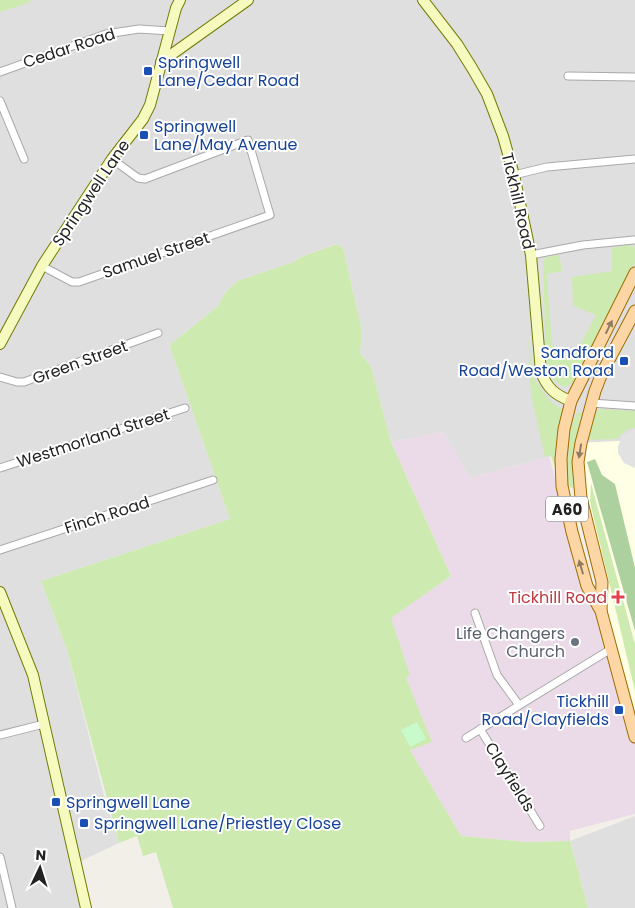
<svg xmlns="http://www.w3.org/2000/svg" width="635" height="908" font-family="Poppins,sans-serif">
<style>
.residential{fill:#e0dfdf}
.industrial{fill:#ebdbe8}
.education{fill:#ffffe5}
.grass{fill:#cdebb0}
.forest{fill:#add19e}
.park{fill:#c8facc}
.parking{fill:#e2e2e2}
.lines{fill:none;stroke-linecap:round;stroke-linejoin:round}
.street-casing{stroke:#a9a9a9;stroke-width:9}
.secondary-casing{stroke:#707d05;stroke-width:12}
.primary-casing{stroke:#a06b00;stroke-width:13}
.street{stroke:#fff;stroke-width:7}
.secondary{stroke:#f7fabf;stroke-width:10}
.primary{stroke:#fcd6a4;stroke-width:11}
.oneway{fill:#8f7c63}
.transit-dot{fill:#1a4fb4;stroke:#fff;stroke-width:2}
.health-dot{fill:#e0444e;stroke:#fff;stroke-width:2}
.worship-dot{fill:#6b7280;stroke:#fff;stroke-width:2}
.labels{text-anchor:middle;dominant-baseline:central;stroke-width:4;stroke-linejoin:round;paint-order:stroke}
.shield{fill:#fff;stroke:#646464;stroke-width:1}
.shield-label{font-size:15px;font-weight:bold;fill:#222}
.street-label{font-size:16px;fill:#222;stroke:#fff}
.transit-label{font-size:16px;fill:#164399;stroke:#fff;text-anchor:start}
.health-label{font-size:16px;fill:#be3a42;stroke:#fff;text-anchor:end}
.worship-label{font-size:16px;fill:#5b616d;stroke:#fff;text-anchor:end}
</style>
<rect width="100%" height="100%" fill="#f2efe9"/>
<g class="residential">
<path d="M0 0H635V440L581 443 549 457 470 478 443 432 391 442 371 367 360 353 362 331 343 248 336 244 301 257 294 262 237 281 225 293 218 306 171 344 170 347 230 519 41 581 67 650 104 795 119 843 81 861 91 908H0Z"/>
<path d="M635 816V908H588L570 841Z"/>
</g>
<path class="industrial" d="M443 432 470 478 549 457 635 744V814L570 831V841L526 842 461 836 410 750 431 742 406 678 390 618 451 576 391 442Z"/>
<path class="education" d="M635 440V737L601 611 602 582 581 498V443Z"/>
<g class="grass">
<path d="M0 0H30L31 2 0 12Z"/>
<path d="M337 244 343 248 362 331 360 353 371 367 391 442 451 576 391 618 410 675 406 678 432 742 410 750 461 836 526 842 570 841 588 908H173L156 852 143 856 137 836 119 843 67 650 41 581 230 519 170 347 171 344 218 306 225 293 237 281 294 262 301 257Z"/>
<path d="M629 245 635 247V263L574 382 565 387 558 384 553 378 546 360 543 262 546 257 559 255 562 271 547 274 552 345 572 360 596 315 573 306 572 277 612 271V248Z"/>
<path d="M528 337 533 378 551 402 563 409 556 471 551 455 545 457 531 395Z"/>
<path d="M600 409 635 411V428L628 429 616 439 587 440 593 413Z"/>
<path d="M582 412C575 438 573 462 574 489L566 485C566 460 564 435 577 413Z"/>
<path d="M591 483 635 644V691L590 502Z"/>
</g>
<path class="forest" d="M595 459 602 475 615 484 635 568V631L587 462Z"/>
<path class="park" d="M417 722 426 739 410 747 401 730Z"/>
<path class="parking" d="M635 430V468L624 463 618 453V446L623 435Z"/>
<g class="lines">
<g class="street-casing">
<g id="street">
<path d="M0 72 106 34 139 29 170 31"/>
<path d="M568 76 635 77"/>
<path d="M0 101 24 159"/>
<path d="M514 175 547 167 635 159"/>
<path d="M531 255 583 245 634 240"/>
<path d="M42 266 72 282H79L270 215 248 140 145 179 138 178 112 159"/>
<path d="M0 377 17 382H24L158 333"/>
<path d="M591 403 635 406"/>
<path d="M0 468 185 408"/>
<path d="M0 550 213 480"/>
<path d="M475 613 497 675 519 705"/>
<path d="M480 729 540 826"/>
<path d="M0 735 44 724"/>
<path d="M466 738 611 649"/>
<path d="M0 857 12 908"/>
</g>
</g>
<g class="secondary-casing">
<g id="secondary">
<path d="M423 0 457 44 472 68 487 94 503 136 514 175 531 255 541 372C547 388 555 395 571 401"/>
<path d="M161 62 248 0"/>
<path d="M0 344 42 266 112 159 143 119 150 105 176 8 180 0"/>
<path d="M0 592 33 675 86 908"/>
</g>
</g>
<g class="primary-casing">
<g id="primary">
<path d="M635 273 571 401 564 429 561 459 562 486 572 532 587 586 601 611 635 737"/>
<path d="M601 610 602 582 581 498 578 462 581 443 595 391 602 373 635 311"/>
</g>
</g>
<use href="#street" class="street"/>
<use href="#secondary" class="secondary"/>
<use href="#primary" class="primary"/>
</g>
<defs><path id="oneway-solid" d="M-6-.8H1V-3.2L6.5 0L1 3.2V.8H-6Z" transform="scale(1.25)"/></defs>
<g class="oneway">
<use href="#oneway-solid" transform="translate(609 327) rotate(-64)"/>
<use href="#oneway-solid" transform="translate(580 451) rotate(99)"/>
<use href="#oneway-solid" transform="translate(581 567) rotate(-106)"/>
</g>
<g class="transit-dot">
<rect x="143" y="66" width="10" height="10" rx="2.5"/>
<rect x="139" y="130" width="10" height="10" rx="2.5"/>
<rect x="619" y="356" width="10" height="10" rx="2.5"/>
<rect x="614" y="705" width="10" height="10" rx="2.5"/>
<rect x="51" y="797" width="10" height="10" rx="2.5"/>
<rect x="79" y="818" width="10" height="10" rx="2.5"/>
</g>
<path class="health-dot" d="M615.5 589.5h5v5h5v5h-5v5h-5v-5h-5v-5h5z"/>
<circle class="worship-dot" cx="575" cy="642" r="5"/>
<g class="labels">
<rect class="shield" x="546" y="496.5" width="42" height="25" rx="4"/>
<g class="shield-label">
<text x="567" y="509">A60</text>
</g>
<g class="street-label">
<text transform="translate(69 48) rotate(-18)">Cedar Road</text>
<text transform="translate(91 193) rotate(-56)">Springwell Lane</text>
<text transform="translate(518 201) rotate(77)">Tickhill Road</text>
<text transform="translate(156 255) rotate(-19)">Samuel Street</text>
<text transform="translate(80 362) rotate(-20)">Green Street</text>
<text transform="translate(93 438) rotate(-18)">Westmorland Street</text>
<text transform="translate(107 515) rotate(-18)">Finch Road</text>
<text transform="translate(510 777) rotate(58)">Clayfields</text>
</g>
<g class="transit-label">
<text x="158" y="62">Springwell<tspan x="158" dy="18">Lane/Cedar Road</tspan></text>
<text x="154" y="126">Springwell<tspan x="154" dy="18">Lane/May Avenue</tspan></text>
<text x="614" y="352" text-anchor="end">Sandford<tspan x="614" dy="18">Road/Weston Road</tspan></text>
<text x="609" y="701" text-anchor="end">Tickhill<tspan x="609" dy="18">Road/Clayfields</tspan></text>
<text x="66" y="802">Springwell Lane</text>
<text x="94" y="823">Springwell Lane/Priestley Close</text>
</g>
<g class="health-label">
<text x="607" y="597">Tickhill Road</text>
</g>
<g class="worship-label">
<text x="565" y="633">Life Changers<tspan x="565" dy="18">Church</tspan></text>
</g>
</g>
<g transform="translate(40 868) rotate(4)" stroke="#ffffff" stroke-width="4" paint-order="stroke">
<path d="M0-4L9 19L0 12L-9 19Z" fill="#222222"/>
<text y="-8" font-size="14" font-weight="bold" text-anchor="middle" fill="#222222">N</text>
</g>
</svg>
